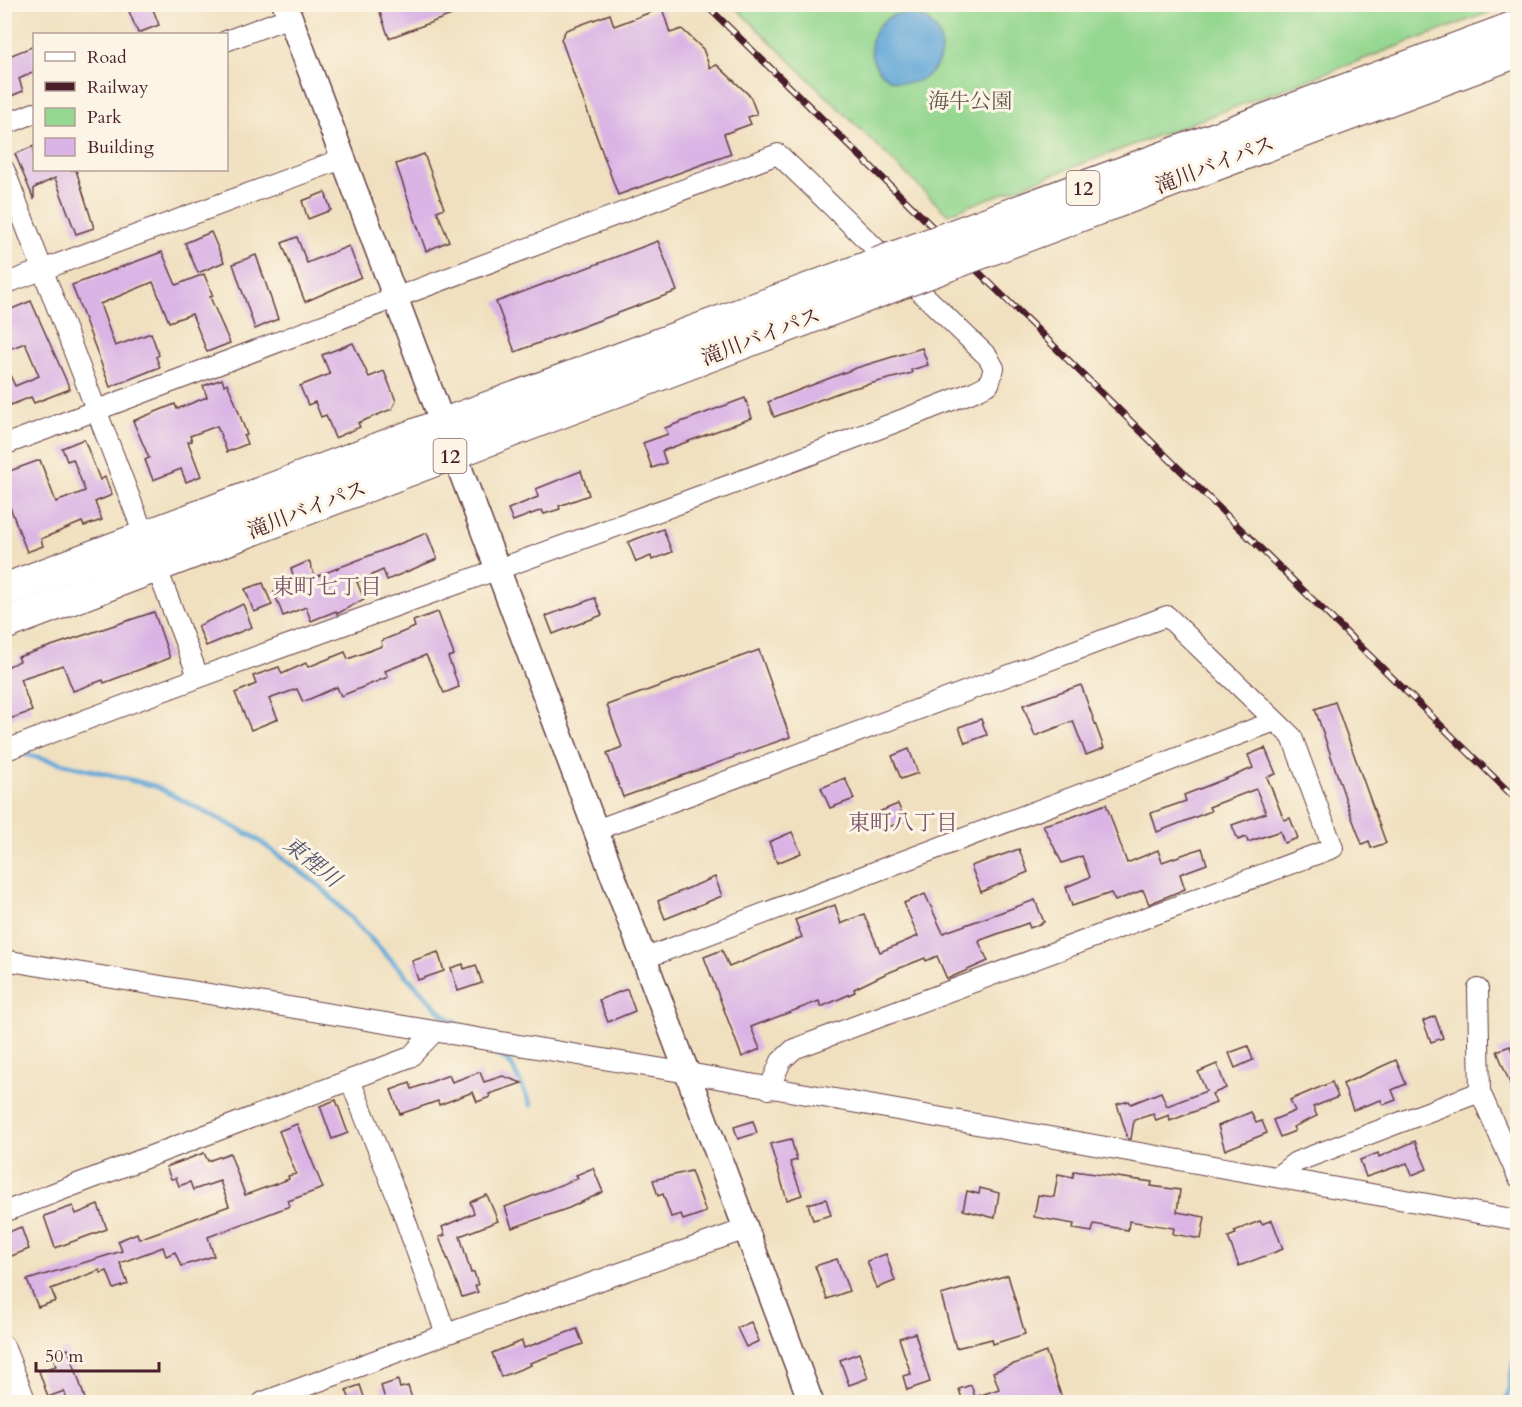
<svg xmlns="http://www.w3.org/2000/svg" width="1522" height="1407" font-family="Cardo,'Noto Serif JP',serif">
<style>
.green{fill:#94d790;stroke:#6f7b5e;stroke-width:1.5}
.water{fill:#63a8d8;stroke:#566482;stroke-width:1.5}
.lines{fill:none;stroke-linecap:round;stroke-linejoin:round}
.stream{stroke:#63a8d8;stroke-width:5}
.building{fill:#dab4e5}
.minor-casing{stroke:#633c41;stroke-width:22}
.tertiary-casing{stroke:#633c41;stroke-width:27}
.trunk-casing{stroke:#633c41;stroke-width:34}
.minor{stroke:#fff;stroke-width:20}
.tertiary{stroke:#fff;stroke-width:24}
.trunk{stroke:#fff;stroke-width:32}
.rail-casing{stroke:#4a1f2b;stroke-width:7}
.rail{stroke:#fcf5e5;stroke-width:4.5;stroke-dasharray:14;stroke-linecap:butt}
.trunk-bridge-casing{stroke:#633c41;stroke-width:34;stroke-linecap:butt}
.trunk-bridge{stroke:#fff;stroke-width:32}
.labels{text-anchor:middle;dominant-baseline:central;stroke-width:6;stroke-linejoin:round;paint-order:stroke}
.shield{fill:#fcf5e5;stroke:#7f5f63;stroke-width:1.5}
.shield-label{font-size:20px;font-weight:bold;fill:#4a1f2b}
.park-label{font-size:21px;fill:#605649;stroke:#fcf5e5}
.street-label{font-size:21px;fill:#4a1f2b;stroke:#fcf5e5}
.neighbourhood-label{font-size:22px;fill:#7c536c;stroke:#fcf5e5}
.water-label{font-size:22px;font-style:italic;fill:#545670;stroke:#fcf5e5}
</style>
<rect width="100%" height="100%" fill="#fcf5e5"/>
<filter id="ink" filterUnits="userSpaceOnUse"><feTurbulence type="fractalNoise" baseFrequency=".0167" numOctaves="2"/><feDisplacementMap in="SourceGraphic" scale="12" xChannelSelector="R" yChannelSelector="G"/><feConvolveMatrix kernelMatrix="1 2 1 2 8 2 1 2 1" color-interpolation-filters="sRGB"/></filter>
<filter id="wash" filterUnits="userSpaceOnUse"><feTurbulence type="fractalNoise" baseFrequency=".008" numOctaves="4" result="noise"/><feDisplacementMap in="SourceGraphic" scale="24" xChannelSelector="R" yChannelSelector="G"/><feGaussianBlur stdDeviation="1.35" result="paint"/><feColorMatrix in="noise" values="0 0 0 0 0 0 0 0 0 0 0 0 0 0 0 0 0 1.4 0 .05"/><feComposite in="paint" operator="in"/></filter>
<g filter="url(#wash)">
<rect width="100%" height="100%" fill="#f0e0c0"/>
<path class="green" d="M1487 4 1490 12 947 214 733 5Z"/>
<circle class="water" cx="906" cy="48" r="35"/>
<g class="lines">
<g class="stream">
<path d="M20 753 155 786 254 837 321 887 443 1014 464 1029"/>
<path d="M489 1048 511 1064 531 1105"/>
<path d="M1506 1402 1518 1341"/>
</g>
</g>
<g id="blocks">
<g class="building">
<path d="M126 4H151L159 25 138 33Z"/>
<path d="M377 4H476V6L389 38Z"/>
<path d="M662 8 670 33 682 29 703 49 710 68 717 65 750 96 757 114 748 117 751 124 724 134 731 154 618 195 561 39 566 30 610 14 614 26Z"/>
<path d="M34 46V72L19 79 23 91 4 99V58Z"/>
<path d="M34 146V170H76L94 228 76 234 55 178 34 188V200L15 154Z"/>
<path d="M424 154 444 208 437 211 449 241 426 251 396 164Z"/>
<path d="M325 192 331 210 308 219 302 201Z"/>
<path d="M211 232 224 262 198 273 185 243Z"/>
<path d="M297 237 307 263 349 246 361 277 305 302 282 243Z"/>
<path d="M658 241 677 291 515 352 496 302Z"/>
<path d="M162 252 176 285 204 274 213 296 210 297 230 343 207 352 192 314 169 322 153 282 100 304 115 346 151 333 159 355 156 357 160 367 110 387 72 285Z"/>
<path d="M256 255 278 319 255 329 233 264Z"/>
<path d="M31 301 70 389 34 403 31 397 11 405 9 401 4 403V362L15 386 39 376 25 343 4 351V312Z"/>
<path d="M353 343 369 377 384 371 396 401 392 409 358 423 360 427 335 438 326 415 321 417 315 402 308 405 300 386 330 374 322 355Z"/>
<path d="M922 348 928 365 911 370 912 373 846 390 774 417 768 402 856 368Z"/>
<path d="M222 379 224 385 227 383 234 399 247 435 244 436 247 444 227 452 217 426 190 436 192 441 188 442 201 476 186 482 181 469 153 480 145 460 149 458 133 421 175 404 177 409 207 397 203 386Z"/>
<path d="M745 398 752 418 662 451 666 463 652 468 643 443 668 434 665 428Z"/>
<path d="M84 439 100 480 105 477 112 495 95 502 102 520 84 526 82 522 41 539 43 546 27 552 4 491V473L40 460 56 502 85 491 73 459 67 461 62 448Z"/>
<path d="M581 471 589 495 559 506 560 509 544 514 542 510 513 521 508 509 538 497 536 489Z"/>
<path d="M663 529 672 552 652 560 651 556 636 562 628 542Z"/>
<path d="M427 533 437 559 387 580 383 570 357 582 364 599 337 614 336 611 311 621 306 607 283 616 274 592 296 583 291 569 309 561 315 577Z"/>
<path d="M263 583 272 605 254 612 245 589Z"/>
<path d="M595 598 602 615 553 634 546 616Z"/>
<path d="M243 604 252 627 206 646 198 626Z"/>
<path d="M154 612 170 658 104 683 103 680 73 691 63 665 20 679 32 711 4 721V668L20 661 18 657Z"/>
<path d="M438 612 454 655 448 657 459 687 444 693 426 655 385 671 388 677 341 696 337 687 303 702 297 689 269 699 278 719 251 730 235 693 256 684 253 676 279 667 282 674 306 663 308 667 345 652 348 659 382 646 381 641 415 627 413 621Z"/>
<path d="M759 650 790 737 623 797 607 753 622 747 607 705Z"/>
<path d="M1081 685 1104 748 1086 755 1073 721 1035 736 1023 705Z"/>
<path d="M1335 702 1386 843 1371 848 1369 841 1362 844 1352 818 1315 709Z"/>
<path d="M981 719 987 735 965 743 959 727Z"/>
<path d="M1265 748 1276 774 1267 777 1284 820 1290 818 1298 838 1284 843 1280 831 1248 842 1246 837 1238 840 1232 825 1266 813 1256 789 1209 807 1211 811 1157 832 1151 813 1186 801 1184 795 1253 768 1248 755Z"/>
<path d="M909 749 918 773 901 779 892 756Z"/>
<path d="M845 778 854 799 830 808 821 788Z"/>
<path d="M898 804 905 821 883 829 876 813Z"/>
<path d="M1106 804 1127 863 1158 850 1162 862 1202 848 1207 864 1180 874 1185 889 1149 904 1143 890 1115 901 1111 893 1072 906 1066 887 1090 877 1082 856 1062 863 1043 825 1072 817Z"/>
<path d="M792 832 801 853 777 863 769 842Z"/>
<path d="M1019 849 1028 872 981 892 971 866Z"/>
<path d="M715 877 722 896 665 919 658 901Z"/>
<path d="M925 894 943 933 1035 900 1044 922 1030 928 1028 923 981 940 979 942 988 961 947 979 937 956 926 961 925 958 885 974 854 989 855 992 821 1007 819 1001 751 1027 760 1049 742 1057 704 957 722 950 729 967 802 937 795 920 835 905 841 924 864 914 880 952 918 936 904 903Z"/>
<path d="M438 952 444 971 418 980 412 961Z"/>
<path d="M463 964 464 969 476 965 482 983 458 991 451 968Z"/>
<path d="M627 989 635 1011 608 1022 599 1000Z"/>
<path d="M1435 1016 1443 1038 1431 1042 1423 1021Z"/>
<path d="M1248 1046 1253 1060 1235 1068 1229 1053Z"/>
<path d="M1510 1046 1512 1051 1518 1048 1517 1101 1497 1051Z"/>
<path d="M1396 1060 1406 1084 1392 1090 1396 1100 1383 1105 1381 1100 1353 1110 1343 1084Z"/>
<path d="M1217 1064 1226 1088 1212 1094 1216 1103 1170 1121 1169 1115 1156 1120 1153 1114 1134 1120 1131 1139H1128L1117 1104 1129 1101 1131 1104 1161 1092 1167 1106 1206 1091 1198 1072Z"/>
<path d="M480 1072 484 1082 503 1076 522 1083 489 1094 490 1097 477 1102 473 1092 439 1105 438 1101 400 1114 391 1090 410 1083 412 1089 449 1075 452 1082Z"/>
<path d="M1332 1082 1338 1097 1313 1107 1317 1116 1293 1127 1295 1131 1280 1137 1273 1120 1295 1111 1290 1100Z"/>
<path d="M336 1100 348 1133 332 1139 320 1106Z"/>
<path d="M1251 1112 1256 1123 1262 1121 1267 1133 1225 1150 1218 1126Z"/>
<path d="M753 1121 757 1133 738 1139 734 1127Z"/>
<path d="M297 1124 323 1188 288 1201 290 1206 208 1237 214 1256 181 1266 175 1252 166 1256 163 1247 120 1263 128 1284 114 1289 107 1271 101 1273 100 1270 51 1289 56 1301 38 1307 27 1280 122 1251 118 1241 137 1233 139 1239 229 1206 220 1181 193 1190 190 1182 179 1186 176 1178 171 1179 166 1167 204 1153 208 1161 230 1153 245 1195 289 1179 288 1176 296 1174 279 1131Z"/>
<path d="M791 1139 797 1160 790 1162 802 1195 787 1200 770 1144Z"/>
<path d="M1415 1141 1427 1169 1412 1175 1407 1163 1366 1177 1360 1160 1378 1153 1379 1157Z"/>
<path d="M593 1168 603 1192 569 1208 512 1228 505 1207 578 1178 576 1175Z"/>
<path d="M691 1171 706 1212 683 1220 681 1214 671 1217 663 1194 658 1196 653 1180Z"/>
<path d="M1074 1171 1152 1182 1151 1186 1180 1190 1177 1212 1205 1217 1201 1239 1173 1234 1174 1228 1129 1221 1128 1230 1094 1224 1092 1232 1073 1229 1074 1224 1034 1217 1038 1195 1054 1197 1058 1174 1073 1177Z"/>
<path d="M980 1188 999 1193 995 1218 963 1210 967 1191 979 1194Z"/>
<path d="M487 1195 498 1221 460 1236 471 1273 474 1272 478 1285 475 1286 478 1292 462 1297 439 1237 445 1235 442 1227 474 1213 470 1202Z"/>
<path d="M826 1199 831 1215 813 1220 808 1204Z"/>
<path d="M98 1205 107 1229 55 1248 44 1216 73 1206 76 1214Z"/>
<path d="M1272 1220 1283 1249 1239 1266 1228 1237 1236 1234 1234 1231 1260 1221 1262 1224Z"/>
<path d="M21 1227 29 1249 9 1257 4 1246V1234Z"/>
<path d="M886 1254 895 1281 877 1288 867 1261Z"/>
<path d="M837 1259 849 1291 827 1299 815 1266Z"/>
<path d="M1008 1275 1025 1334 993 1344 992 1339 956 1348 941 1295Z"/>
<path d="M751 1322 759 1341 746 1347 737 1328Z"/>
<path d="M577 1329 583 1344 530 1363 531 1365 501 1377 492 1353 522 1341 524 1348Z"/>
<path d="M915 1333 930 1382 907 1390 903 1376 911 1374 899 1338Z"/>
<path d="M68 1349 76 1371 86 1402H68L64 1391 48 1397 39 1371 56 1366 52 1355Z"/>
<path d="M1046 1352 1062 1398 1050 1402H963L959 1389 971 1385 975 1397 999 1389 993 1372Z"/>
<path d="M859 1353 868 1378 849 1385 840 1360Z"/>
<path d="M398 1380 400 1388 408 1386 413 1402H386L381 1386Z"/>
<path d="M360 1385 365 1400 351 1402 346 1390Z"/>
</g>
</g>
</g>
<g filter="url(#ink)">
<use href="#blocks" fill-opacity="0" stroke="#633c41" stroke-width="1.5"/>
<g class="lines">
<g class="minor-casing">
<g id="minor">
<path d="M226 41 290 17"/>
<path d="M4 125 34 113"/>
<path d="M4 169 198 676"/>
<path d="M4 284 342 159"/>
<path d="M4 445 778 154 988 357 994 368 989 384 975 391C654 519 326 626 4 751"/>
<path d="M596 830 1167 616 1292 737 1333 848 794 1049 781 1061 769 1089"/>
<path d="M643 959 1275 721"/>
<path d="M4 960 688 1073 1518 1220"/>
<path d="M1478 989 1480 1092 1518 1177"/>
<path d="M350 1080 399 1202 446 1334"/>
<path d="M1278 1176 1296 1162 1480 1092"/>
<path d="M4 1212 410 1057 434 1032"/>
<path d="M4 1346 26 1402"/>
<path d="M263 1402 446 1334 746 1229"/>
</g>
</g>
<g class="tertiary-casing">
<path id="tertiary" d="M285 4 811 1402"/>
</g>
<g class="trunk-casing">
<g id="trunk">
<path d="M1289 111 1518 26"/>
<path d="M1299 133 1518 51"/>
<path d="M4 590 444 424 877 264"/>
<path d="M4 624 895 285"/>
</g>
</g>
<use href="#minor" class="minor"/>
<use href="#tertiary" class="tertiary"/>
<use href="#trunk" class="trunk"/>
<g class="rail-casing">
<path id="rail" d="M705 4 1518 801"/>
</g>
<use href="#rail" class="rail"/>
<g class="trunk-bridge-casing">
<g id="trunk-bridge">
<path d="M877 264 1289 111"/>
<path d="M895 285 1299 133"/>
</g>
</g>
<use href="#trunk-bridge" class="trunk-bridge"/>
</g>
</g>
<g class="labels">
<g class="shield">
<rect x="1066.5" y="171" width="33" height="34" rx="4.5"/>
<rect x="433.5" y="439" width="33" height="34" rx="4.5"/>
</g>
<g class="shield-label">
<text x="1083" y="188">12</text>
<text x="450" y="456">12</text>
</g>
<g class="park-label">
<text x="970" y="101">海牛公園</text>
</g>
<g class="street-label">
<text transform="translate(1215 165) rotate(-21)">滝川バイパス</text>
<text transform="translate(761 337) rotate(-21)">滝川バイパス</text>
<text transform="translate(307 510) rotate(-21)">滝川バイパス</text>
</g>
<g class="neighbourhood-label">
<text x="327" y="587">東町七丁目</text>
<text x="903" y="823">東町八丁目</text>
</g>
<g class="water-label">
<text transform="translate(312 862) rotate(39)">東裡川</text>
</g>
</g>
<rect width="1522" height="1407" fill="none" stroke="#fcf5e5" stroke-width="24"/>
<rect x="33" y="33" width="195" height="138" fill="#fcf5e5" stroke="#b59f9b" stroke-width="1.5"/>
<rect x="45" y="52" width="30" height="9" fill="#ffffff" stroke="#b59f9b" stroke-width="1.5"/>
<text x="87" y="63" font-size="18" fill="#4a1f2b">Road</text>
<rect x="45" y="82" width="30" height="9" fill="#4a1f2b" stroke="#b59f9b" stroke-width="1.5"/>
<text x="87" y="93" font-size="18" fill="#4a1f2b">Railway</text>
<rect x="45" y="108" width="30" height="18" fill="#94d790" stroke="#b59f9b" stroke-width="1.5"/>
<text x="87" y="123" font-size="18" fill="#4a1f2b">Park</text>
<rect x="45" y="138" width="30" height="18" fill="#dab4e5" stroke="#b59f9b" stroke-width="1.5"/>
<text x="87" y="153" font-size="18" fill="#4a1f2b">Building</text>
<path d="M36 1362v9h123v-9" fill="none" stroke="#4a1f2b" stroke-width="3"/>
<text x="45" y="1362" font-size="18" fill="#4a1f2b" stroke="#fcf5e5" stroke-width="4.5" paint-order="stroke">50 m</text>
</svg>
